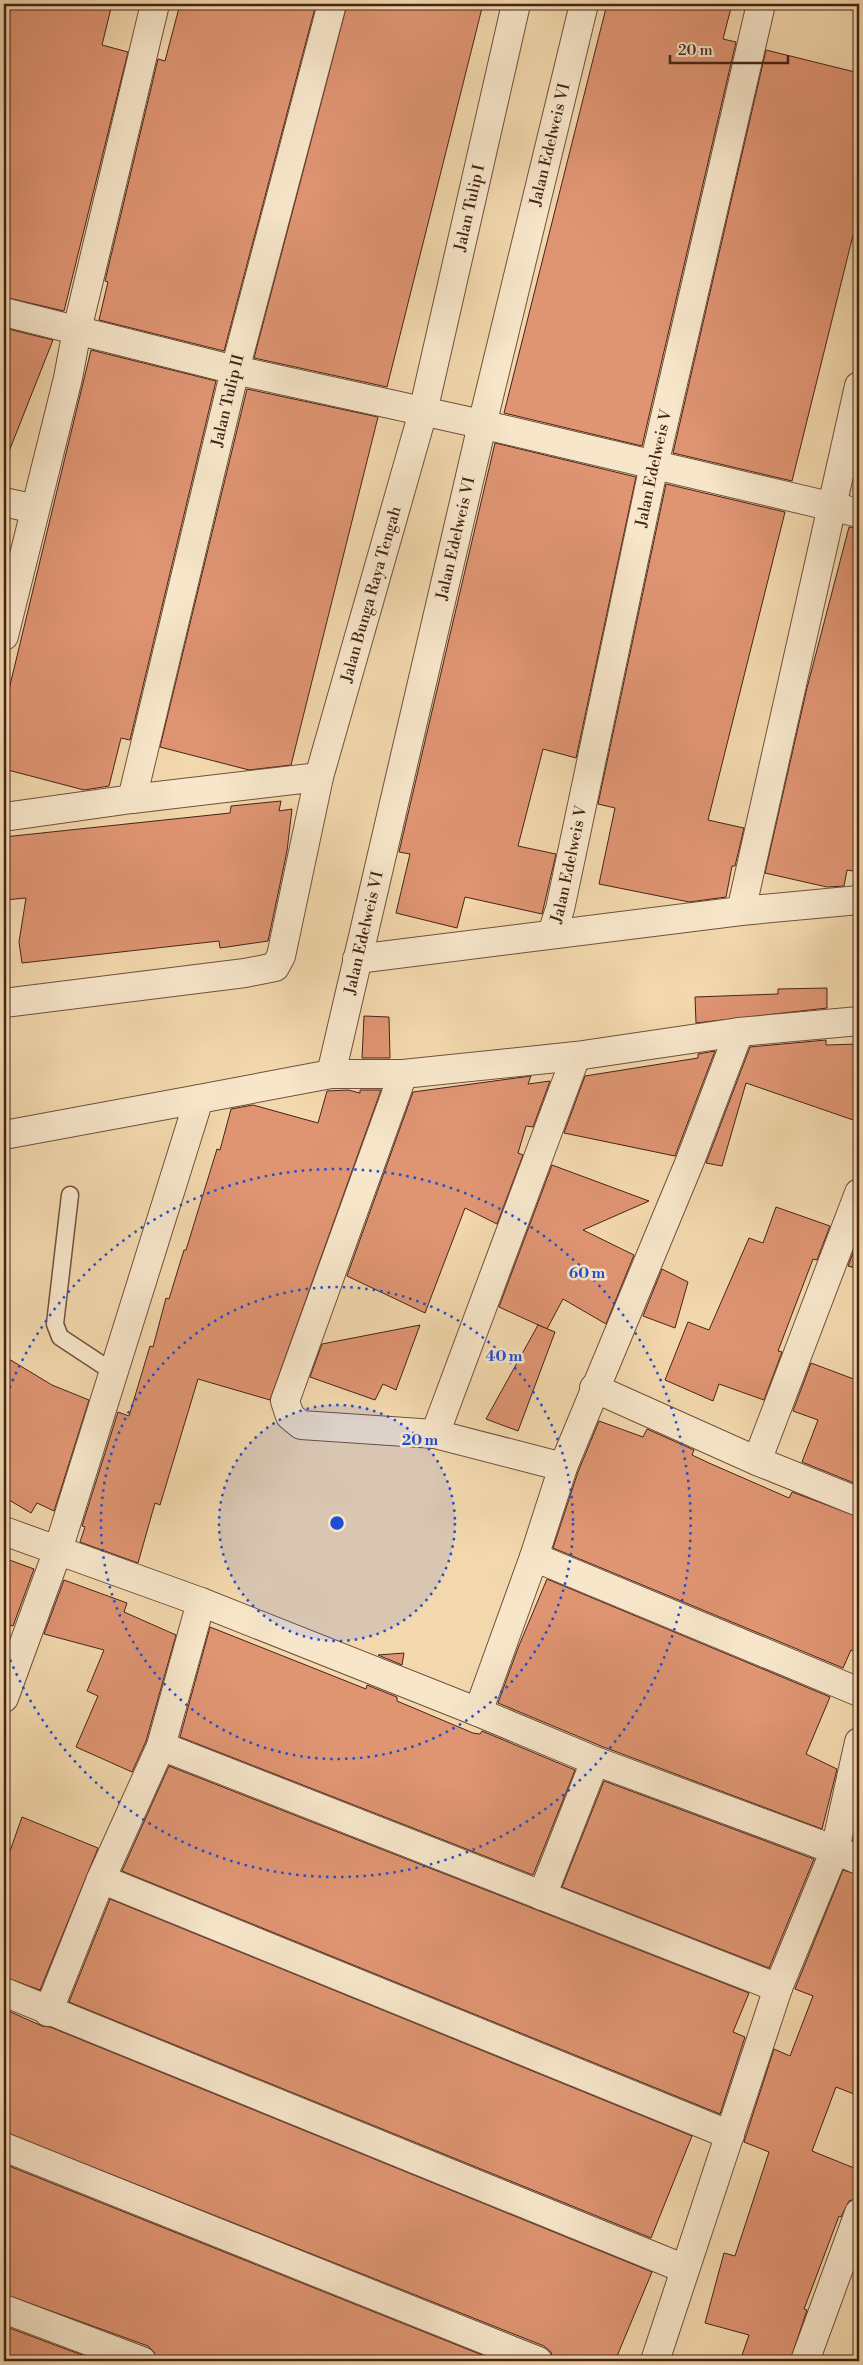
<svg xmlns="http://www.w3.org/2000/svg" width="863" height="2365" font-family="'Libre Bodoni',serif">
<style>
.building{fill:#df9472;stroke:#462317}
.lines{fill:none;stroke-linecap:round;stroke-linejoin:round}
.service-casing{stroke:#71503c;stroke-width:19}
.minor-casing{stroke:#71503c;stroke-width:30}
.tertiary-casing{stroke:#71503c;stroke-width:30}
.service{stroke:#f7e6ca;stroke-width:16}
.minor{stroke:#f7e6ca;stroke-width:28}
.tertiary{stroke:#f7e6ca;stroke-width:28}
.ring{fill:none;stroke:#1d4ed8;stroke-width:2.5;stroke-dasharray:2.5 5}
.labels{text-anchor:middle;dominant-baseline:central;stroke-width:5;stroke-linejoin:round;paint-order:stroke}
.street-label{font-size:16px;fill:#462317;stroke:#f7e6ca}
.centre{fill:#1d4ed8;stroke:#f7e6ca;stroke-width:2.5}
.ring-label{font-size:15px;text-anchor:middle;font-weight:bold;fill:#1d4ed8;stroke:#f7e6ca;stroke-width:5;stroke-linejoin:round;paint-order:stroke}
</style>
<rect width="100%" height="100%" fill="#f3d8ad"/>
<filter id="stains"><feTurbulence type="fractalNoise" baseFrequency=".004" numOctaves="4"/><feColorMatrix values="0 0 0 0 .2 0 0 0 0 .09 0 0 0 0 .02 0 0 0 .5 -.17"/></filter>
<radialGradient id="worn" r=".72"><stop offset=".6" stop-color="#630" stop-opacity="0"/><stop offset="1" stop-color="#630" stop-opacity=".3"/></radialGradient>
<g class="building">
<path d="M4 4H112L102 45 128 52 64 311 4 297Z"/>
<path d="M180 4H316L224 351 99 320 108 282 105 281 158 59 165 61Z"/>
<path d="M347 4H483L387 387 254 358Z"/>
<path d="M607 4H732L723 39 736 42 642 446 504 413Z"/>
<path d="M766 50 859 73V211L792 481 673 453Z"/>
<path d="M4 328 53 340 6 459H4Z"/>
<path d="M91 350 216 381 130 740 121 738 109 786 84 790 4 769V710Z"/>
<path d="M247 389 378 417 291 765 249 770 160 747Z"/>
<path d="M495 443 636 477 576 758 543 749 518 846 556 854 542 914 465 897 457 928 396 913 410 854 399 852Z"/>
<path d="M666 484 785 512 708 820 744 828 735 866H732L726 897 689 902 599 884 615 808 598 804Z"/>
<path d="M849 527 859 528V872L847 870 844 886 827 887 765 873 807 688Z"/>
<path d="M281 801 279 811 292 809 287 851 268 941 220 948 219 941 22 963 19 942 26 898 4 900V837L230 813 231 806Z"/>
<path d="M827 988V1008L696 1023 695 997 778 994V989Z"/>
<path d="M364 1016 389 1017 390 1058H362Z"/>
<path d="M826 1040V1045L859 1044V1122L746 1083 722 1166 706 1163 750 1047Z"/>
<path d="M715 1051 675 1156 564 1133 585 1076 698 1058V1054Z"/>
<path d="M531 1076 528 1084 550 1081 533 1127 526 1126 518 1153 523 1155 497 1224 465 1208 425 1313 347 1276 413 1092Z"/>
<path d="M348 1090 360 1093V1090H381L270 1400 198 1379 160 1505 155 1503 138 1563 80 1542 85 1527 82 1526 118 1412 129 1416 150 1346 153 1347 166 1298 169 1299 184 1250H186L217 1149 220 1150 231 1109 253 1105 318 1123 327 1091Z"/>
<path d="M552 1165 649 1201 583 1230 634 1255 606 1324 563 1299 547 1329 499 1307Z"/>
<path d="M776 1207 830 1226 817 1260 813 1259 778 1351 782 1352 764 1400 719 1384 713 1401 665 1380 688 1322 709 1330 749 1238 763 1243Z"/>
<path d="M859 1237V1269L848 1266Z"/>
<path d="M662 1269 688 1282 675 1328 643 1316Z"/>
<path d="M420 1325 396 1390 383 1384 375 1400 310 1377 322 1344Z"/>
<path d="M538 1325 555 1332 518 1431 486 1419Z"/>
<path d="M4 1356 52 1385 89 1400 54 1511 37 1503 31 1513 4 1497Z"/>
<path d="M811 1363 859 1381V1485L802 1462 818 1420 793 1411Z"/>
<path d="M599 1421 643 1437 647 1429 694 1450 692 1455 709 1463 789 1498 792 1492 859 1517V1653L851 1650 843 1668 553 1548 578 1472Z"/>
<path d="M4 1558 34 1569 13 1626 4 1624Z"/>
<path d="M547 1579 830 1697 806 1754 837 1769 822 1829 601 1746 498 1703 518 1648Z"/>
<path d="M64 1580 127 1603 124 1612 176 1635 146 1741 132 1772 76 1747 98 1696 87 1691 104 1650 44 1634Z"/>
<path d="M210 1627 366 1689 367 1685 397 1697V1701L473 1733 480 1734 482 1731 575 1770 533 1875 180 1737Z"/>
<path d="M404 1653 402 1665 378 1655Z"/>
<path d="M169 1766 749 1993 733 2032 745 2037 720 2114 122 1871Z"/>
<path d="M604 1781 814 1859 769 1968 562 1887Z"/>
<path d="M22 1817 98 1848 40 1990 4 1977V1868Z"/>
<path d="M843 1870 859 1875V2096L836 2087 812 2151 859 2170V2194L858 2198 849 2201 841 2217 839 2216 804 2309 807 2310 790 2361H740L749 2335 705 2323 724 2253 735 2256 769 2152 744 2142 774 2049 790 2056 813 1996 795 1989Z"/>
<path d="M110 1899 692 2136 651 2238 69 2002Z"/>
<path d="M4 2009 42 2026 50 2027 652 2272 615 2361H553L551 2352 544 2346 4 2132Z"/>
<path d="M4 2164 497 2361H157L154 2352 148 2346 4 2294Z"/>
<path d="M4 2326 98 2361H4Z"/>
</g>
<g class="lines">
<g class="service-casing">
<path id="service" d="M70 1195 55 1324 60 1337 113 1372"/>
</g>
<g class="minor-casing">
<g id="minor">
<path d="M4 312 235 370 472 422 859 513"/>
<path d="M4 502 35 509"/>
<path d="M4 636 68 378 77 330 155 4"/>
<path id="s1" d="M132 799 235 370 332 4"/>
<path d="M4 817 132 799 319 777"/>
<path d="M741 911 859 386"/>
<path id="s2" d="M552 933 560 909 654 465 761 4"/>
<path d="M357 959 741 911 859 900"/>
<path id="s3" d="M4 1003 245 973 275 967 281 956 319 777 423 412 516 4"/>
<path id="s4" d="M331 1074 482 425 584 4"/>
<path d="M403 1074 285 1401 290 1416 301 1425 435 1434"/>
<path d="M4 1135 199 1099"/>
<path d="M594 1388 757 1461 859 1502"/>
<path d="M757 1461 859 1193"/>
<path d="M563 1467 435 1434 576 1056"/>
<path d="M4 1531 201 1602 478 1712 595 1761 835 1850 859 1742"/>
<path d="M534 1557 563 1467 690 1161 739 1032"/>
<path d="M478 1712 534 1557 859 1692"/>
<path d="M161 1746 201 1602"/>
<path d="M542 1896 595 1761"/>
<path d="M4 1992 685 2269"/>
<path d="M48 2012 101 1879"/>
<path d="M730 2135 101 1879 161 1746 778 1988"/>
<path d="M4 2147 538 2361"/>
<path d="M4 2309 142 2361"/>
<path d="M655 2361 778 1988 835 1850 859 1860"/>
<path d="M805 2361 859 2213"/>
</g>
</g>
<g class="tertiary-casing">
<path id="tertiary" d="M4 1698 58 1550 199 1099 331 1074H403L576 1056 739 1032 859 1021"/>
</g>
<use href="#service" class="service"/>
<use href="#minor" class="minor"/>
<use href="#tertiary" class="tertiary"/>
</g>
<circle cx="337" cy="1523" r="118" fill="#1d4ed8" fill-opacity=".12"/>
<g class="ring">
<circle cx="337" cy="1523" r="118"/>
<circle cx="337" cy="1523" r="236"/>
<path d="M4 1402A354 354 0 1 1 4 1644"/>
</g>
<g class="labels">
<g class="street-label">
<text stroke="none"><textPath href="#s4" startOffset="955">Jalan Edelweis VI</textPath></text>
<text stroke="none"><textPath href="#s3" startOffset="1058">Jalan Tulip I</textPath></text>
<text stroke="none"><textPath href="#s1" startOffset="410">Jalan Tulip II</textPath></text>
<text stroke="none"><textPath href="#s2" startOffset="476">Jalan Edelweis V</textPath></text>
<text stroke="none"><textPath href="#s4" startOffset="550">Jalan Edelweis VI</textPath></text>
<text stroke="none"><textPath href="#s3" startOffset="659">Jalan Bunga Raya Tengah</textPath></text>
<text stroke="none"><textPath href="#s2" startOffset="71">Jalan Edelweis V</textPath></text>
<text stroke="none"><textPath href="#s4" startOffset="145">Jalan Edelweis VI</textPath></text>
</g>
</g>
<circle cx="337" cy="1523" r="8" class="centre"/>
<g class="ring-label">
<text x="587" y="1278">60 m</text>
<text x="504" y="1361">40 m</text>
<text x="420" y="1445">20 m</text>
</g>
<rect width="863" height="2365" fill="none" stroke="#f3d8ad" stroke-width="20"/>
<rect x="5" y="5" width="853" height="2355" fill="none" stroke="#462317" stroke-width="2.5"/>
<rect x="10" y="10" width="843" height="2345" fill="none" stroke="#462317"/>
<path d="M670 55v8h118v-8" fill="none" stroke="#462317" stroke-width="2.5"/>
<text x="678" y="55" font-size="15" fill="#462317" stroke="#f7e6ca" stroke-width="4" paint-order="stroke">20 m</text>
<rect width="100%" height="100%" filter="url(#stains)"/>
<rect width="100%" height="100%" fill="url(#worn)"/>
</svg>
